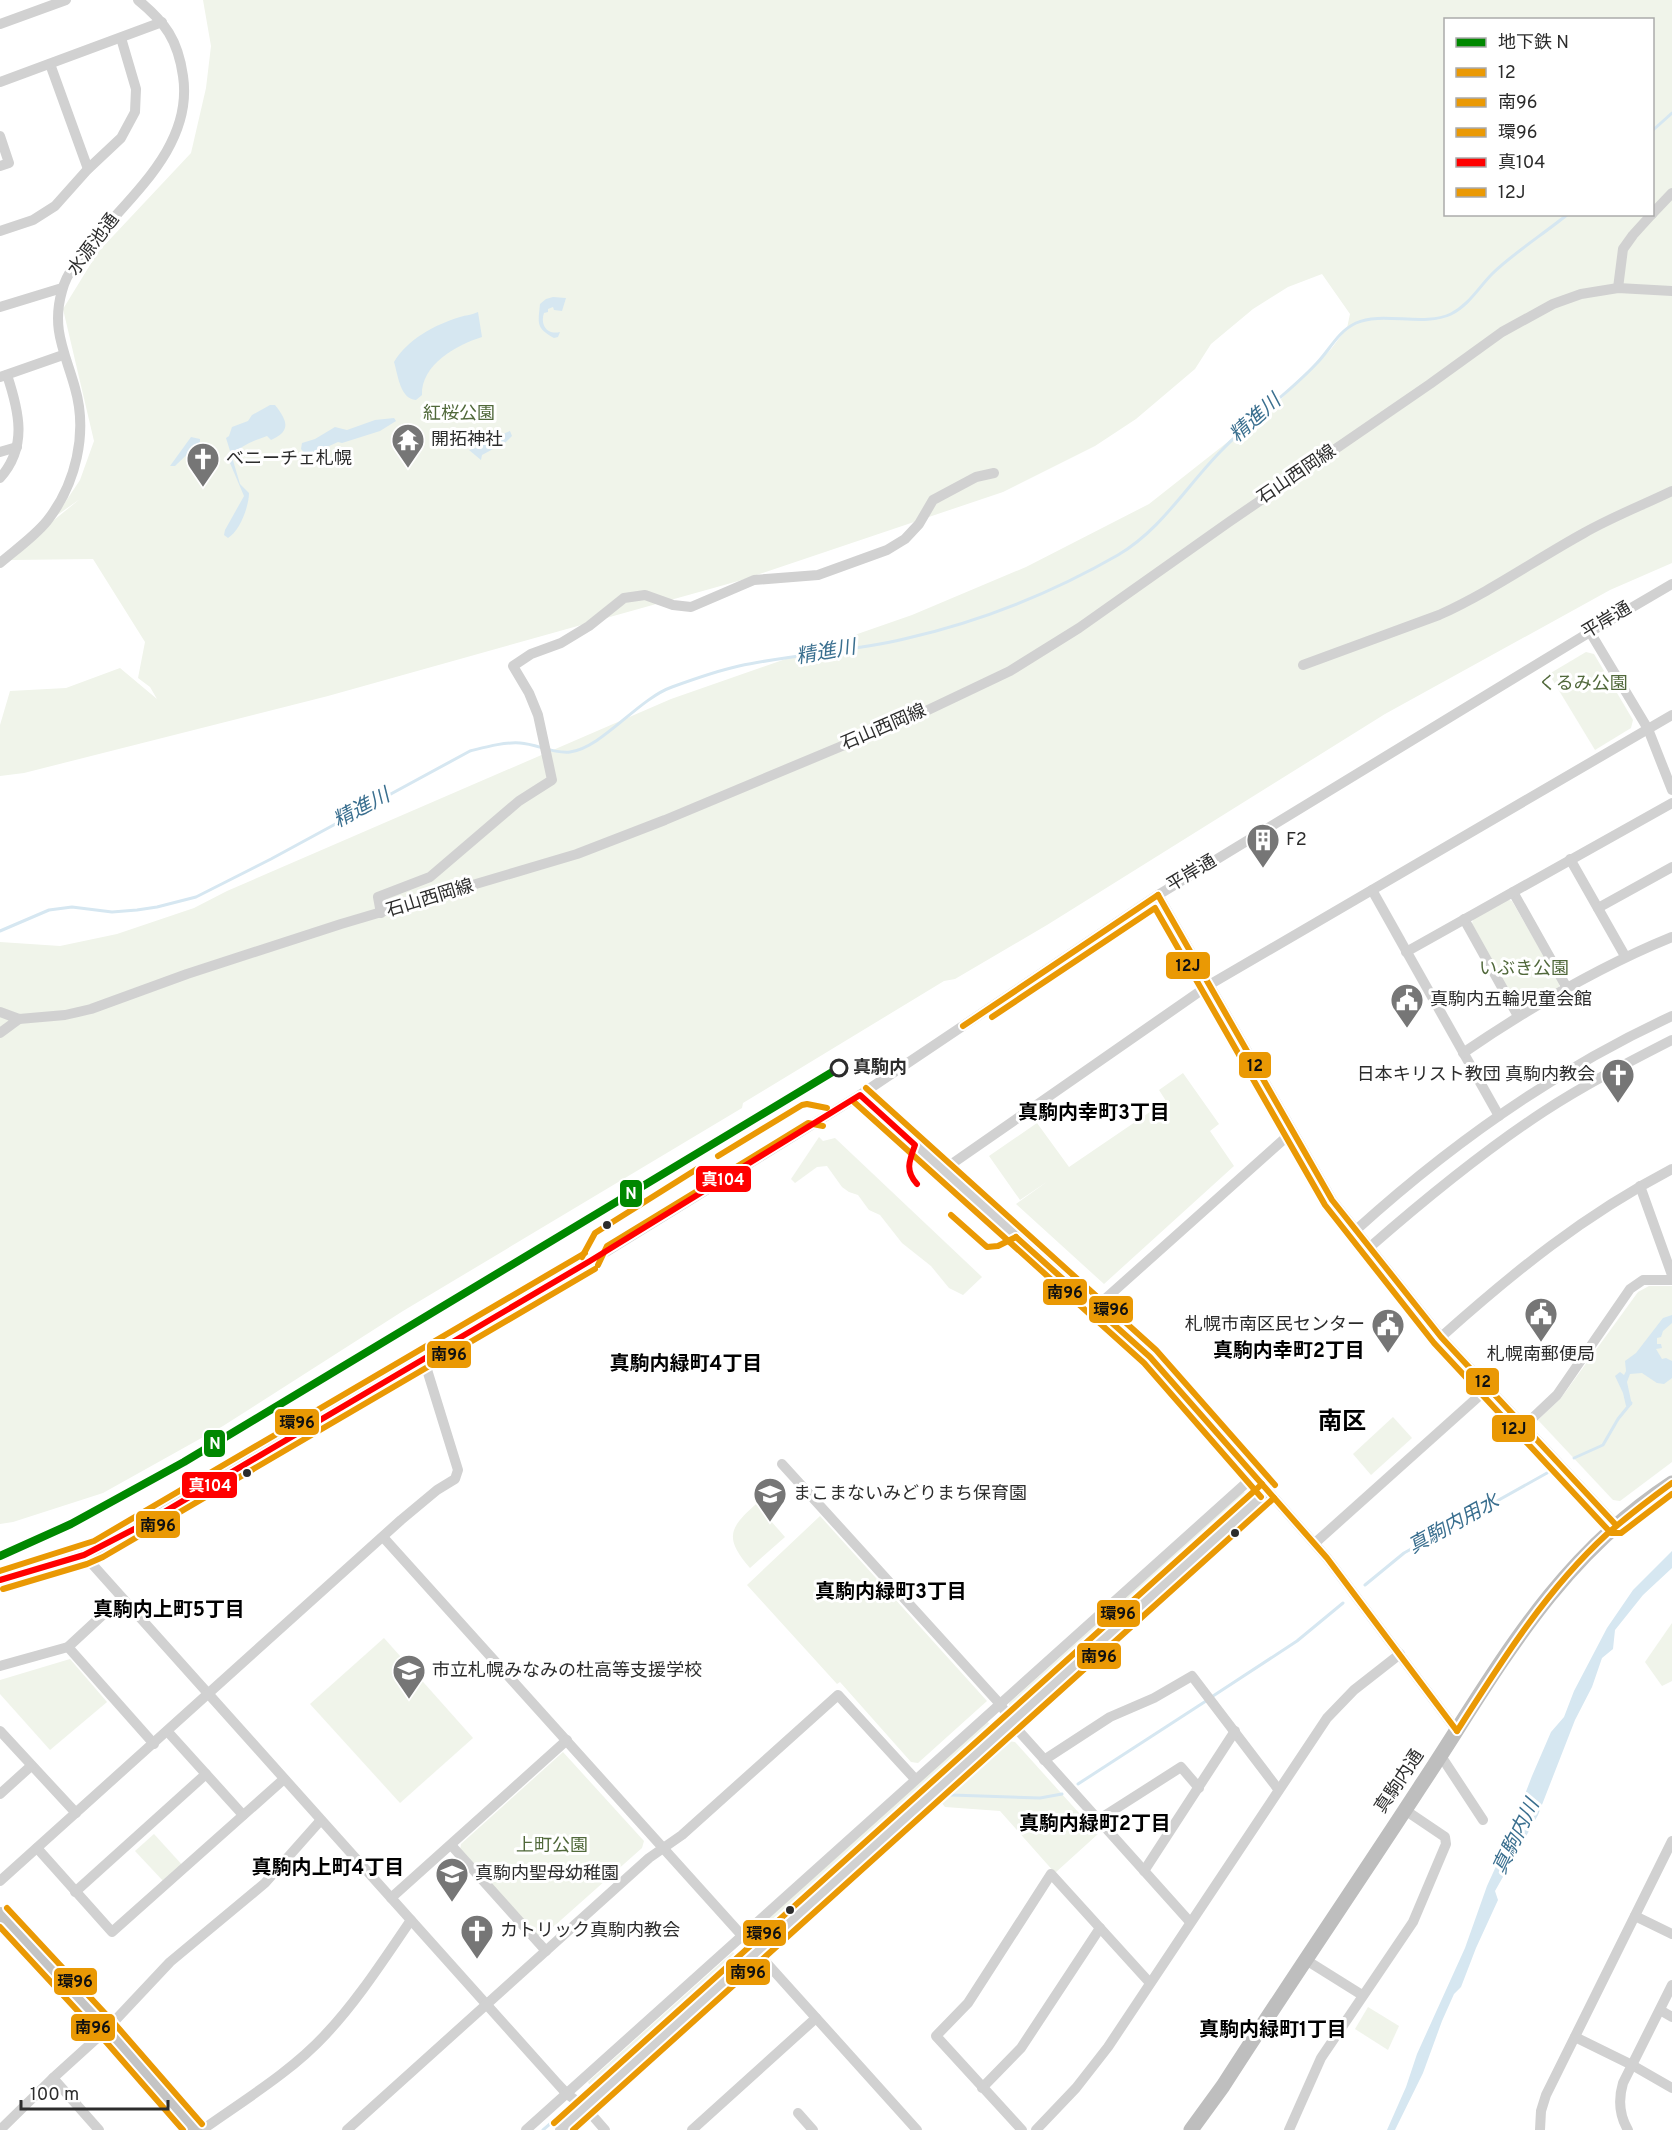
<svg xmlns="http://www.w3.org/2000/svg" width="1672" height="2130" font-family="Overpass,'Noto Sans JP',sans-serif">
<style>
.green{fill:#f0f4ea;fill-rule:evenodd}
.water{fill:#d6e7f1}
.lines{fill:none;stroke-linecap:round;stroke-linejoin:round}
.stream{stroke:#d6e7f1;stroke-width:3}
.minor{stroke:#d1d1d1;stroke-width:10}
.major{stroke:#c4c4c4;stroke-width:14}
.highway{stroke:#bebebe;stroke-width:15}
.bus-1-casing{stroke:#fff;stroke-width:10}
.bus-2-casing{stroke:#fff;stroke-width:10}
.bus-3-casing{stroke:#fff;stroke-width:10}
.bus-4-casing{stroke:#fff;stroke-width:10}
.bus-5-casing{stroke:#fff;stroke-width:10}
.bus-1{stroke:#ea9904;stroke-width:6}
.bus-2{stroke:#ea9904;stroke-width:6}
.bus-3{stroke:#ea9904;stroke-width:6}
.bus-4{stroke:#f00;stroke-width:6}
.bus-5{stroke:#ea9904;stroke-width:6}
.metro-1-casing{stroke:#fff;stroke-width:12}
.metro-1{stroke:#080;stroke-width:8}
.stop-dot{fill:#fff;stroke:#2c2c2c;stroke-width:3}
.bus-dot{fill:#2c2c2c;stroke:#fff;stroke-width:2}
.labels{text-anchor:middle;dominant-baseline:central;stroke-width:6;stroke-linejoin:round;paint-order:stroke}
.street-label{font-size:18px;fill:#2c2c2c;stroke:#fff}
.park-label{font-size:18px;fill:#50683a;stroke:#fff}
.poi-label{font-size:18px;fill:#2c2c2c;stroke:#fff;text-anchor:start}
.stop-label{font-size:18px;font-weight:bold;fill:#2c2c2c;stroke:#fff;text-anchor:start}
.water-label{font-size:20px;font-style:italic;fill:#3a6f8f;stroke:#fff}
.neighbourhood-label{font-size:20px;font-weight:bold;fill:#000;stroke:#fff}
.district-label{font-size:24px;font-weight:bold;fill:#000;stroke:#fff}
.line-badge{stroke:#fff;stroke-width:2}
.badge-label{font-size:16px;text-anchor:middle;font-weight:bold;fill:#fff}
.pale-badge-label{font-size:16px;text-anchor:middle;font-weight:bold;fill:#111}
</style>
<rect width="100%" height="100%" fill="#fff"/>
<g class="green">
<path d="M203 0H1672V563L1610 590 1385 714 1047 925 955 979 944 981 743 1103 742 1108 403 1311 223 1426 103 1493 13 1522 0 1524V942L60 946 117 934 194 908 227 891 671 699 912 615 1026 567 1149 504 1277 403 1331 349 1347 328 1350 314 1322 274 1288 287 1253 309 1211 344 1195 369 1136 419 1095 446 1003 492 742 580 328 696 24 773 0 776V725L10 691 66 688 120 668 157 699 150 687 138 678 145 642 93 559 10 560 49 524 80 499 56 516 80 480 94 441 63 309 98 252 191 153 206 88 211 46ZM1446 20H1652V214H1446Z"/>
<path d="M1586 652 1594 654 1633 720 1631 728 1595 750 1549 674Z"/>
<path d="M1507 899 1512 901 1560 984 1558 989 1522 1009 1517 1006 1472 924 1473 919Z"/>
<path d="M1183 1073 1219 1124 1210 1131 1234 1166 1104 1284 1016 1204 1048 1181 1020 1200 989 1156 1037 1123 1069 1167 1166 1101 1159 1090Z"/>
<path d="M819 1137 823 1141 835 1138 982 1277 963 1295 949 1288 931 1266 902 1243 880 1215 869 1210 858 1195 849 1192 842 1187 827 1166 817 1167 795 1183 791 1179Z"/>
<path d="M1649 1286H1672V1462L1620 1501 1613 1500 1538 1420 1561 1398 1638 1292Z"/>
<path d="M1393 1417 1412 1438 1371 1475 1353 1454Z"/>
<path d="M1243 1492 1246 1493 1251 1500 1017 1711 1009 1708V1703Z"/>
<path d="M756 1504 785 1537 750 1568C724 1538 729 1528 756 1504Z"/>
<path d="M820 1516 987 1701 918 1763 911 1762 840 1682 837 1684 747 1585Z"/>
<path d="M1672 1623V1681L1662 1686 1645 1662Z"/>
<path d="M384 1638 473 1738 400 1803 310 1704Z"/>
<path d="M70 1659 107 1702 50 1750 0 1694V1680Z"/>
<path d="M987 1721 995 1731 768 1935 760 1926Z"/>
<path d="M1008 1741 1015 1742 1098 1834 1055 1873 1000 1811 945 1807 941 1802Z"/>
<path d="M563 1752 644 1841 642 1848 543 1936 538 1935 460 1850 461 1844Z"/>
<path d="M154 1834 184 1867 165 1883 135 1851Z"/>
<path d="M733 1952 738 1958 731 1968 599 2087 589 2084 588 2082Z"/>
<path d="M1368 2007 1399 2026 1388 2050 1355 2029Z"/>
</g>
<g class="water">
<path d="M553 297 566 298 562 311 554 310 553 307 548 309V312L544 313C540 325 547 335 560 332L558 337 554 338C536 328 538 324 540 304L546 299Z"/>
<path d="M478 312 482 337C456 345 421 365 422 395L416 400C400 399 398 375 394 362 408 339 434 325 460 317 466 315 472 315 478 312Z"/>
<path d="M270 405H275C287 420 292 431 271 440L267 436C253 441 241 445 232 457L240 484 249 493C249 506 240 531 228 538L224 535 225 530 244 496 227 456 231 454 226 438 229 436 232 427 248 421 252 415Z"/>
<path d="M394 418 396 421 380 431 342 443 338 442 307 456 301 449 302 443 315 439 335 427 347 430 375 420Z"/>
<path d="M510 431 512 436 506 442 482 455 481 460 469 450C484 447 496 436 510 431Z"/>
<path d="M191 437 200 439V442L175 466H170Z"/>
<path d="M1672 1315V1323L1663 1331 1661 1337 1657 1338V1344H1661L1662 1348 1656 1349 1662 1359 1666 1358 1672 1361V1378L1664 1384 1657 1383 1642 1373 1630 1374 1627 1382 1632 1405 1626 1406 1623 1393 1615 1376 1620 1372 1624 1375 1626 1371 1625 1361 1636 1353 1663 1318Z"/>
<path d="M1672 1551V1568L1643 1595 1615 1630 1613 1649 1602 1658 1592 1687 1575 1720 1538 1815 1495 1891 1498 1900 1476 1948 1461 1987 1454 1994 1442 2021 1423 2073 1395 2130H1387L1406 2087 1417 2054 1465 1948 1487 1886 1503 1851 1532 1776 1551 1732 1564 1717 1574 1691 1607 1628 1633 1590Z"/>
</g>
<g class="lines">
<g class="stream">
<path d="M1652 131 1672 113"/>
<path d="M0 931 49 910 72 907 112 912 137 910 157 907 196 897 271 859 470 751C486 747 503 742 520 743 537 744 553 754 570 752 602 748 638 699 672 687 694 679 716 671 739 666 794 654 850 652 904 639 979 622 1052 593 1118 555 1162 529 1187 485 1222 450 1251 419 1287 395 1316 364 1330 350 1337 332 1356 323 1382 311 1424 327 1451 314 1469 305 1479 287 1492 274 1512 254 1545 233 1568 214"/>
<path d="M1574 1458 1603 1445 1618 1419 1631 1403"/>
<path d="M1365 1585 1404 1553 1547 1473"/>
<path d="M1213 1696 1297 1641 1343 1603"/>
<path d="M1078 1784 1206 1701"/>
<path d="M951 1795 1040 1798 1062 1794"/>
<path d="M868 1837 914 1797"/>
<path d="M758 1937 816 1884"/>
<path d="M592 2085 736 1956"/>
<path d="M543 2130 558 2117"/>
</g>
<g class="minor">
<path d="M0 24 66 0"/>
<path d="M50 64 88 169"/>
<path d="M0 82 162 22"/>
<path d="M0 136 9 163 0 166"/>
<path d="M1652 214 1672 193"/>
<path d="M0 231 33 220 55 206 88 169 121 138 135 112 136 89 121 38"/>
<path d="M1618 288 1623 249 1633 235 1652 214"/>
<path d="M0 307 62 288"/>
<path d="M0 377 63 355"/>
<path d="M0 452 17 447"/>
<path d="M0 478C28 447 19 411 7 375"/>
<path d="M0 563C15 550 34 537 47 521 76 484 88 433 75 388 65 352 51 329 62 291 67 271 83 253 96 238 136 191 193 143 183 76 178 40 165 22 138 0"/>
<path d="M1590 632 1648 729 1672 790"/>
<path d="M1303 665 1439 615C1490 592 1535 560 1584 533 1612 517 1643 505 1672 491"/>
<path d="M1570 859 1625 956"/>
<path d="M1372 890 1499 1116"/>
<path d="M1513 892 1567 988"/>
<path d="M1158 895 1332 1200 1441 1337 1616 1525"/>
<path d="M1598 908 1672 867"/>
<path d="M381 913 378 897 430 877 519 801 552 780 538 715 529 693 513 666 531 654 561 643 589 626 624 598 645 595 673 605 691 607 754 580 818 575 887 550 905 539 919 524 933 500 976 477 994 473"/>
<path d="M1464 919 1518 1016"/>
<path d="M1406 952 1672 803"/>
<path d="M0 1012 19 1019 0 1033"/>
<path d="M19 1019 65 1015 91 1009 187 974 341 924 577 854 665 820 928 710 1010 671 1079 628 1229 522 1430 384 1502 332 1553 304 1581 294 1618 288 1672 291"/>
<path d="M1463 1053C1529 1008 1598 967 1672 937"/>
<path d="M860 1095 1150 1357 1327 1558 1457 1731"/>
<path d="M943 1170 1209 985 1672 715"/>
<path d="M1640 1186 1672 1275"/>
<path d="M1356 1230C1451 1144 1555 1070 1672 1016"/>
<path d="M1370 1247C1425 1199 1482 1152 1543 1112 1584 1085 1629 1062 1672 1040"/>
<path d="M1095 1308 1292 1132"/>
<path d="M1441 1337C1515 1271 1584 1215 1672 1169"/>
<path d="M1524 1426 1557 1395 1630 1289 1643 1280H1672"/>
<path d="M782 1464 1000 1704 1017 1729 1190 1922"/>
<path d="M383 1537 917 2130"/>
<path d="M1315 1543 1488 1388"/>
<path d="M84 1555 556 2082 567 2094 585 2107 605 2130"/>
<path d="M0 1580 84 1555 98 1549 596 1258 860 1095 1158 895 1590 632 1672 584"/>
<path d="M68 1647 154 1744"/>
<path d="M0 1666 68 1647 121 1598"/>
<path d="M0 1731 76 1813"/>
<path d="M168 1732 243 1815"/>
<path d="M1441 1756 1483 1820"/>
<path d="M1044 1760 1110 1717 1154 1698 1192 1676 1278 1789"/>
<path d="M0 1794 31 1766"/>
<path d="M1098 1820 1181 1767 1199 1788"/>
<path d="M451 1845 546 1951"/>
<path d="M37 1848 112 1932 284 1779"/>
<path d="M1144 1871 1235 1731"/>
<path d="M0 1881 401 1520 437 1490 455 1479 458 1470 424 1360"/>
<path d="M75 1892 206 1774"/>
<path d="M391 1898 567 1740"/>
<path d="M1635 1916 1672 1934"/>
<path d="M1306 1960 1362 1995"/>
<path d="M1660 2010 1672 2017"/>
<path d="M1575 2037 1632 2065 1672 2088"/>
<path d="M53 2078 99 2130"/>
<path d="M982 2088 1021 2048 1100 1928"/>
<path d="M798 2113 813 2130"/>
<path d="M0 2130 53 2078 107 2029 170 1962 265 1883 320 1821"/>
<path d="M202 2130C244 2100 291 2072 326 2034 358 2000 384 1959 411 1920"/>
<path d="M347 2130 649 1858 682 1835 838 1695 915 1779"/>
<path d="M526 2130 1254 1476"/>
<path d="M560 2130 1268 1491"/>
<path d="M692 2130 816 2018"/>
<path d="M1022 2130 936 2036 968 2003 1051 1874 1150 1983"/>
<path d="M1036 2130 1076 2088 1108 2047 1327 1718 1354 1690 1400 1654"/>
<path d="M1289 2130 1321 2058 1413 1922 1446 1844 1445 1837 1405 1810"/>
<path d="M1540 2130 1541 2111 1546 2095 1672 1841"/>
<path d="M1628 2130C1619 2115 1618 2100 1623 2083L1672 1985"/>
</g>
<path class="major" d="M0 1914 107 2029 195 2130"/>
<path class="highway" d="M1191 2130 1223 2086C1287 1986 1355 1887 1420 1787 1496 1672 1553 1561 1672 1483"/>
<g class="bus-1-casing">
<g id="bus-1">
<path d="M1158 895 1332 1200 1441 1337 1616 1525"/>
<path d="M963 1026 1158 895"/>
<path d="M951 1215 987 1247 998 1246 1016 1237"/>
<path d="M1016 1237 1150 1357 1327 1558 1457 1731"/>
<path d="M1457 1731C1501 1662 1546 1590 1607 1534 1628 1516 1650 1499 1672 1483"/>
</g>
</g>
<g class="bus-2-casing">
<g id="bus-2">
<path d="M854 1102 1144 1363 1261 1497"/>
<path d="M728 1172 808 1123 823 1126"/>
<path d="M598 1265 607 1246 707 1185"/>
<path d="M3 1589 87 1564 103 1557 595 1269"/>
<path d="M0 1927 100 2035 183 2130"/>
<path d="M573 2130 1274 1498"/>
</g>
</g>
<g class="bus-3-casing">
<g id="bus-3">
<path d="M866 1088 1156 1350 1275 1485"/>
<path d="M718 1156 802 1105 807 1104 827 1108"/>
<path d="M582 1257 595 1233 697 1169"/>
<path d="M0 1571 94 1541 585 1253"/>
<path d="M7 1908 114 2023 202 2124"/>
<path d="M554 2123 1262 1484"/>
</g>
</g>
<g class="bus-4-casing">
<path id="bus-4" d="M0 1580 84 1555 142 1525 590 1261 860 1095 915 1145C909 1161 905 1171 917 1184"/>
</g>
<g class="bus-5-casing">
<path id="bus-5" d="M992 1017 1155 908 1325 1205 1434 1343 1611 1533H1621L1672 1494"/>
</g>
<use href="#bus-1" class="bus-1"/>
<use href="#bus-2" class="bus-2"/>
<use href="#bus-3" class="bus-3"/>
<use href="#bus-4" class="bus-4"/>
<use href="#bus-5" class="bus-5"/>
<g class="metro-1-casing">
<path id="metro-1" d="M0 1556 71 1524 184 1462 839 1068"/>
</g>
<use href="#metro-1" class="metro-1"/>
</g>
<defs>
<g id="temple-pin" transform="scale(1.725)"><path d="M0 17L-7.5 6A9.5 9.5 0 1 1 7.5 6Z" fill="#767676" stroke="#fff"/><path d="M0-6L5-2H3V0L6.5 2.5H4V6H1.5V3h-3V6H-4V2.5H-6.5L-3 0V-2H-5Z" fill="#fff"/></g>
<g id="church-pin" transform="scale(1.725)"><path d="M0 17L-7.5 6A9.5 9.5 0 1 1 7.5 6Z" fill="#767676" stroke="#fff"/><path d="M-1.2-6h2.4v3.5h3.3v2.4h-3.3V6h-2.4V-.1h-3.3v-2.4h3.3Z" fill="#fff"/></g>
<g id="building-pin" transform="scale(1.725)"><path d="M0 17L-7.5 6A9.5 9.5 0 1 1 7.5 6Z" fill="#767676" stroke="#fff"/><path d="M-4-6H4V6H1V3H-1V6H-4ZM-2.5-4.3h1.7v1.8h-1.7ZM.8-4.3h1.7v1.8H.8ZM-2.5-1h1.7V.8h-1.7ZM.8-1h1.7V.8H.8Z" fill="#fff"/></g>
<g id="civic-pin" transform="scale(1.725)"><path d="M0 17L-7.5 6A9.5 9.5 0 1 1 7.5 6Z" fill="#767676" stroke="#fff"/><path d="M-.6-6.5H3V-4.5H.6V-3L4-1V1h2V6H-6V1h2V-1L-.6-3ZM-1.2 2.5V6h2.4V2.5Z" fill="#fff"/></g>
<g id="school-pin" transform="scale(1.725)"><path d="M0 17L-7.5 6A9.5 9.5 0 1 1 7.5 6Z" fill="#767676" stroke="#fff"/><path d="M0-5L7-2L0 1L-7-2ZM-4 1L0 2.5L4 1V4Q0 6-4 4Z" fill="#fff"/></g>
</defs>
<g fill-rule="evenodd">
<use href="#temple-pin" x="408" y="440"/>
<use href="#church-pin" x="203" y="459"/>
<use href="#building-pin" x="1263" y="840"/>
<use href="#civic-pin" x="1407" y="1000"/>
<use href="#church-pin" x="1618" y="1075"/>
<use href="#civic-pin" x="1541" y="1314"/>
<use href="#civic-pin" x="1388" y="1325"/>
<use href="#school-pin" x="770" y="1494"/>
<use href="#school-pin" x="409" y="1671"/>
<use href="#school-pin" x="452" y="1874"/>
<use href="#church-pin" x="477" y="1931"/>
</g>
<circle class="stop-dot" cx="839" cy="1068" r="8"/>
<g class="bus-dot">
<circle cx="607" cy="1225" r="5"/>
<circle cx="247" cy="1473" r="5"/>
<circle cx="1235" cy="1533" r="5"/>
<circle cx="790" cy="1910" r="5"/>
</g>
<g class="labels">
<g class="street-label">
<text transform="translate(94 245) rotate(-53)">水源池通</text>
<text transform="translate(1297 475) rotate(-34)">石山西岡線</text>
<text transform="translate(1607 621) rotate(-31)">平岸通</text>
<text transform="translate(884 728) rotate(-23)">石山西岡線</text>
<text transform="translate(1192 874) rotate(-31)">平岸通</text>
<text transform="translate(430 899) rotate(-17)">石山西岡線</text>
<text transform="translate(1400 1782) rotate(-56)">真駒内通</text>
</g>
<g class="park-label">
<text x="459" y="414">紅桜公園</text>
<text x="1583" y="684">くるみ公園</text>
<text x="1524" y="969">いぶき公園</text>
<text x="552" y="1846">上町公園</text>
</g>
<g class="poi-label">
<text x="431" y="440">開拓神社</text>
<text x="226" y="459">べニーチェ札幌</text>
<text x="1286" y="840">F2</text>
<text x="1430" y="1000">真駒内五輪児童会館</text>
<text x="1595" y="1075" text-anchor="end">日本キリスト教団 真駒内教会</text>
<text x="1365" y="1325" text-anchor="end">札幌市南区民センター</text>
<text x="1541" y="1355" text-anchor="middle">札幌南郵便局</text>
<text x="793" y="1494">まこまないみどりまち保育園</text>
<text x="432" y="1671">市立札幌みなみの杜高等支援学校</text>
<text x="475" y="1874">真駒内聖母幼稚園</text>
<text x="500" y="1931">カトリック真駒内教会</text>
</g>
<g class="stop-label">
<text x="853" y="1068">真駒内</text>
</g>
<g class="water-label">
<text transform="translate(1256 419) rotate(-42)">精進川</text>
<text transform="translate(826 653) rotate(-10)">精進川</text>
<text transform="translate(362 809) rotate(-28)">精進川</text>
<text transform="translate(1454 1525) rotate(-29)">真駒内用水</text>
<text transform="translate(1517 1837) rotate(-64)">真駒内川</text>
</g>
<g class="neighbourhood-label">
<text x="1094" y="1114">真駒内幸町3丁目</text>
<text x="1289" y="1352">真駒内幸町2丁目</text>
<text x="686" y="1365">真駒内緑町4丁目</text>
<text x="891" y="1593">真駒内緑町3丁目</text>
<text x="169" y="1611">真駒内上町5丁目</text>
<text x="1095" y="1825">真駒内緑町2丁目</text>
<text x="328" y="1869">真駒内上町4丁目</text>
<text x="1273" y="2031">真駒内緑町1丁目</text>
</g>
<g class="district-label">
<text x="1342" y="1423">南区</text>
</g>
</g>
<g class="line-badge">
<rect x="1165" y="951" width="46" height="29" rx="6" fill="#ea9904"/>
<rect x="1238" y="1051" width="34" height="28" rx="6" fill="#ea9904"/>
<rect x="695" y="1165" width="57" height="28" rx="6" fill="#f00"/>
<rect x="619" y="1179" width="24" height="29" rx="6" fill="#080"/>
<rect x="1042" y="1278" width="46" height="28" rx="6" fill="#ea9904"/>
<rect x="1088" y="1295" width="46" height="29" rx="6" fill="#ea9904"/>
<rect x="426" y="1340" width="46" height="29" rx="6" fill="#ea9904"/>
<rect x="1465" y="1367" width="35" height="29" rx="6" fill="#ea9904"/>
<rect x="274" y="1408" width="46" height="28" rx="6" fill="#ea9904"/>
<rect x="1491" y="1414" width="45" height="29" rx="6" fill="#ea9904"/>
<rect x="203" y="1429" width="23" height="29" rx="6" fill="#080"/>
<rect x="181" y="1471" width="57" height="28" rx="6" fill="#f00"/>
<rect x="135" y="1510" width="46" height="29" rx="6" fill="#ea9904"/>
<rect x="1096" y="1599" width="45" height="29" rx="6" fill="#ea9904"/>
<rect x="1076" y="1642" width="46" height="28" rx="6" fill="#ea9904"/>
<rect x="742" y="1919" width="45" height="28" rx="6" fill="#ea9904"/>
<rect x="725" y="1958" width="46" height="28" rx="6" fill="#ea9904"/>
<rect x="53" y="1967" width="45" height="29" rx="6" fill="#ea9904"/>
<rect x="70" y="2013" width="46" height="29" rx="6" fill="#ea9904"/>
</g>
<g class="badge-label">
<text x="723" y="1185">真104</text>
<text x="631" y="1199">N</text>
<text x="215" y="1449">N</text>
<text x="210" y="1491">真104</text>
</g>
<g class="pale-badge-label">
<text x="1188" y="971">12J</text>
<text x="1255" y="1071">12</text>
<text x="1065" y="1298">南96</text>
<text x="1111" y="1315">環96</text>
<text x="449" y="1360">南96</text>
<text x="1483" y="1387">12</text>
<text x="297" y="1428">環96</text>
<text x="1514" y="1434">12J</text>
<text x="158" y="1531">南96</text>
<text x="1118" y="1619">環96</text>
<text x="1099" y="1662">南96</text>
<text x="764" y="1939">環96</text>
<text x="748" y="1978">南96</text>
<text x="75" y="1987">環96</text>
<text x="93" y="2033">南96</text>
</g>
<rect x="1444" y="18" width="210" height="198" fill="#ffffff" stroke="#ababab" stroke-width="1.5"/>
<rect x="1456" y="38" width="30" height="9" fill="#008800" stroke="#ababab" stroke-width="1.5"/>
<text x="1498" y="48" font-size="18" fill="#2c2c2c">地下鉄 N</text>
<rect x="1456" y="68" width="30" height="9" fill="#ea9904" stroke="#ababab" stroke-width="1.5"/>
<text x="1498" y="78" font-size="18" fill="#2c2c2c">12</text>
<rect x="1456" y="98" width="30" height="9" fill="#ea9904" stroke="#ababab" stroke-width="1.5"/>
<text x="1498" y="108" font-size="18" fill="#2c2c2c">南96</text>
<rect x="1456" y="128" width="30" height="9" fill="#ea9904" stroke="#ababab" stroke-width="1.5"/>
<text x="1498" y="138" font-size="18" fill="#2c2c2c">環96</text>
<rect x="1456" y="158" width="30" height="9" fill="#ff0000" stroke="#ababab" stroke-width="1.5"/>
<text x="1498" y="168" font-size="18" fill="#2c2c2c">真104</text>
<rect x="1456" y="188" width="30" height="9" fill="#ea9904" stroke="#ababab" stroke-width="1.5"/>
<text x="1498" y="198" font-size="18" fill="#2c2c2c">12J</text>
<path d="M21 2100v9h147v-9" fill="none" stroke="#2c2c2c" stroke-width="3"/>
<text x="30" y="2100" font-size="18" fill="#2c2c2c" stroke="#ffffff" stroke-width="4.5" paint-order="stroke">100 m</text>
</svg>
